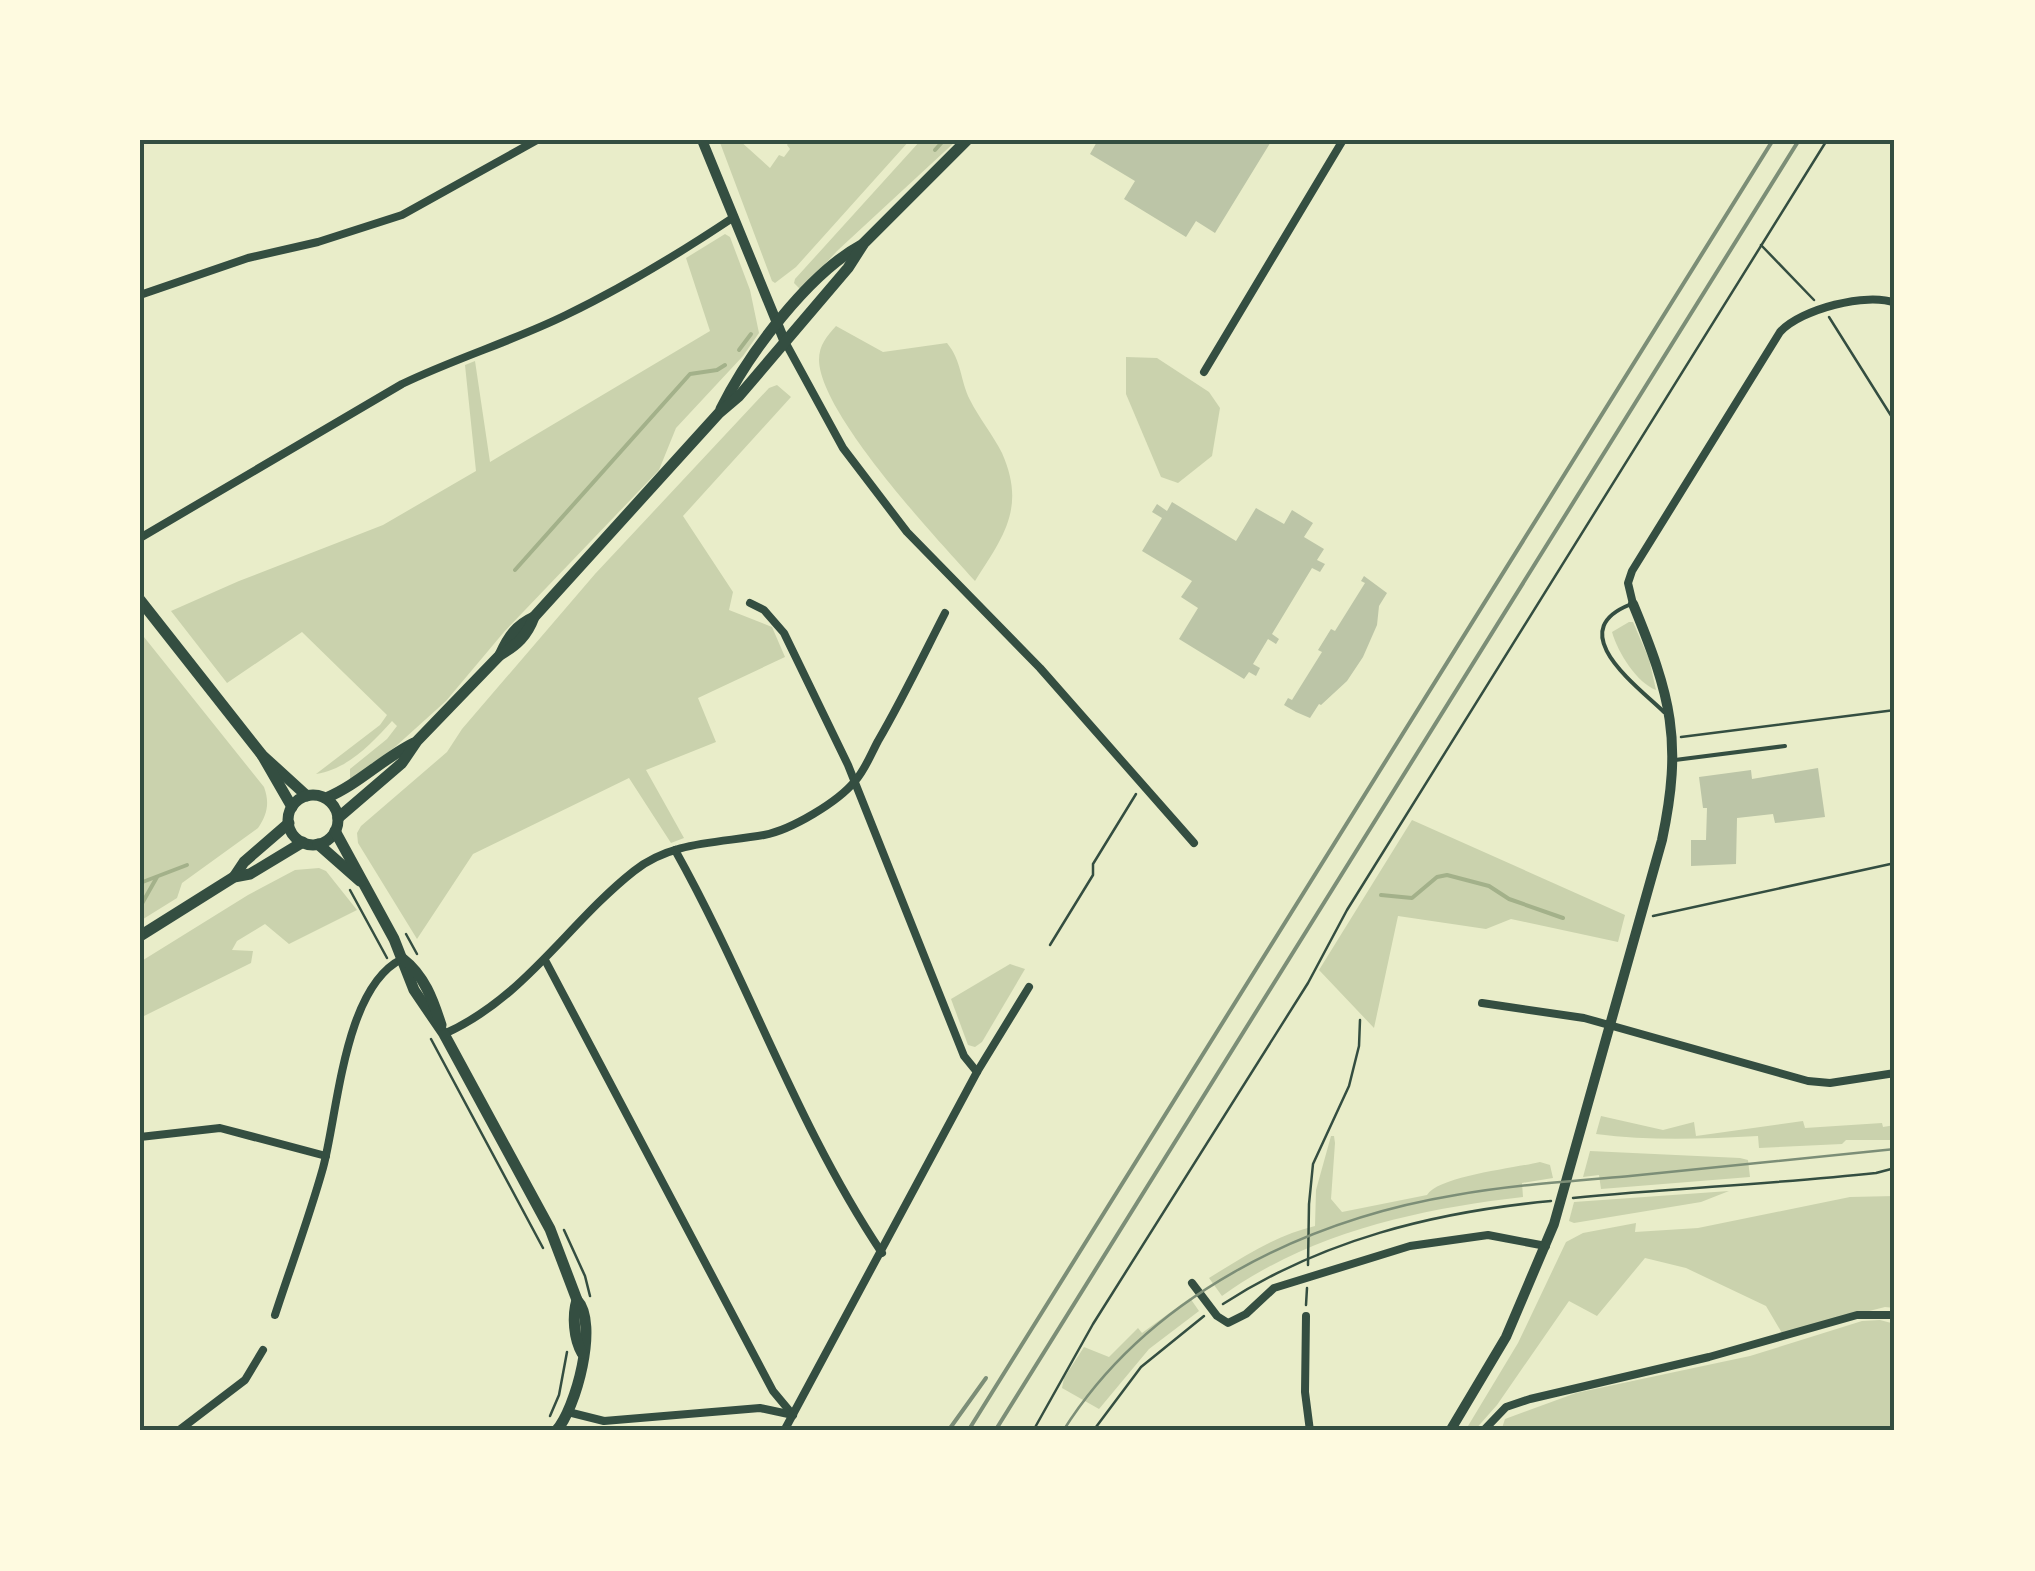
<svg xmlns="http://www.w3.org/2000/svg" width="2035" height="1571" font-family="Ubuntu,sans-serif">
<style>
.green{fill:#cad2ad}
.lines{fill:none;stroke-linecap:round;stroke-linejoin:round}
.stream{stroke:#a3b18a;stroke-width:4}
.building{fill:#bcc5a7}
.path{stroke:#344e41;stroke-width:2.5}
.service{stroke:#344e41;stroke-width:4}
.minor{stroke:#344e41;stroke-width:8}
.tertiary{stroke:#344e41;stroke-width:10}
.secondary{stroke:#344e41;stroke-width:11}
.tram{stroke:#7c8e77;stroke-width:2.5}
.rail{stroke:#7c8e77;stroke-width:4}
.neatline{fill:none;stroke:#344e41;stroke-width:4}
</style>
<rect width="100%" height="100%" fill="#e9edc9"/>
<g class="green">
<path d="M719 140H739L770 168 779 155 784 157 790 149 787 145 790 140H910L796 267 775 283 772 281Z"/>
<path d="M921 140H957L837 251 801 290 794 283 795 279Z"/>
<path d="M725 234 730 237 750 290 759 333 743 356 676 428 659 470 504 632 446 701 395 747 350 780V769L387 739 397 726 392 721C371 744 348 769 316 774L380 725 387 715 302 632 227 683 171 611 239 581 383 525 476 471 465 365 475 361 490 462 710 331 686 258Z"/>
<path d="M836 326 883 352 947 343C962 361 960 380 970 400 979 418 993 435 1002 453 1026 507 1004 536 975 581 937 539 820 414 819 360 819 345 827 336 836 326Z"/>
<path d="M1126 357 1157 358 1209 392 1220 408 1212 456 1178 483 1161 477 1126 394Z"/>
<path d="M777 385 791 397 683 516 733 592 729 610 772 627 785 657 698 698 716 742 646 770 684 838 671 843 629 778 473 854 417 939 358 843 357 833 361 826 447 752 462 729 595 574 769 388Z"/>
<path d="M1629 622H1633L1649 659 1656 690C1637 683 1618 653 1612 632Z"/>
<path d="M140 632 264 787C270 803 267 815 258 828L182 883 177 898 140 921Z"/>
<path d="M1412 820 1625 915 1618 942 1511 919 1486 929 1398 916 1374 1028 1319 970Z"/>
<path d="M319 868 326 871 357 910 289 944 265 924 237 941 232 950 253 951 251 963 140 1018V962L248 895 295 870Z"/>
<path d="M1010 964 1025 969 982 1042 975 1047 968 1045 951 999Z"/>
<path d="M1601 1116 1663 1130 1694 1122 1696 1136 1803 1121 1805 1128 1882 1123 1883 1127 1895 1125V1140H1846L1842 1144 1759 1148 1758 1136C1704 1139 1649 1141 1596 1134Z"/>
<path d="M1331 1136H1334L1335 1143 1331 1199 1342 1212 1427 1195C1439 1176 1516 1168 1540 1162L1550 1165 1553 1178 1522 1183 1523 1197C1418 1209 1309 1233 1222 1296L1209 1278C1243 1257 1276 1235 1315 1226L1316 1190Z"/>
<path d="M1590 1151 1740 1158 1748 1160 1750 1177 1601 1189 1599 1175 1583 1177Z"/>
<path d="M1729 1191 1701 1202 1574 1223 1569 1221 1574 1202Z"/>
<path d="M1895 1196V1308L1885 1307 1782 1333 1766 1306 1686 1268 1645 1258 1597 1316 1569 1301 1497 1405 1474 1431H1465L1518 1343 1566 1242 1583 1233 1636 1223 1635 1232 1698 1228 1850 1197Z"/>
<path d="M1190 1298 1199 1311 1149 1349 1099 1409 1062 1388 1064 1378 1084 1347 1109 1357 1138 1328 1142 1333Z"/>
<path d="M1880 1320 1895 1324V1431H1501L1505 1419 1576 1393 1750 1356 1862 1321Z"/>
</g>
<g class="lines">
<g class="stream">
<path d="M935 150 944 140"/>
<path d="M739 350 751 334"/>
<path d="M515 570 690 374 717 370 725 365"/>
<path d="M140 883 187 865"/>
<path d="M1381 895 1412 898 1437 877 1447 875 1489 886 1509 899 1563 918"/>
<path d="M140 907 157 877"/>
</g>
</g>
<g class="building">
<path d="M1098 140H1272L1215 233 1196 221 1186 237 1124 199 1135 181 1090 154Z"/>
<path d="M1172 502 1236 541 1256 508 1284 524 1292 510 1313 523 1304 537 1324 549 1317 560 1325 564 1320 572 1312 568 1272 634 1279 639 1276 644 1268 639 1253 664 1260 668 1256 676 1249 672 1244 679 1179 639 1198 608 1181 597 1192 581 1142 551 1162 518 1152 512 1157 504 1167 511Z"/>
<path d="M1364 576 1387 593 1379 606 1377 625 1363 657 1347 681 1321 705 1319 704 1310 718 1296 712 1284 705 1288 698 1292 700 1322 652 1318 650 1331 629 1335 631 1365 583 1361 581Z"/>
<path d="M1818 768 1825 817 1775 823 1773 814 1737 818 1736 864 1691 866V840H1706L1707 808H1703L1699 777 1751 770 1752 779Z"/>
</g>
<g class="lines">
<g class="path">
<path d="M1761 245 1814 300"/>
<path d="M1829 317 1895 422"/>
<path d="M1681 737 1895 710"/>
<path d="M350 890 387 958"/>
<path d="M1653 916 1895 863"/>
<path d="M406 934 417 954"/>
<path d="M1050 945 1093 875V864L1136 794"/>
<path d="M431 1039 543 1248"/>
<path d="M1573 1198C1675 1188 1775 1184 1876 1173L1895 1168"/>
<path d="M564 1230 585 1276 590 1296"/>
<path d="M1308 1265 1309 1204 1313 1164 1349 1086 1359 1046 1360 1020"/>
<path d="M1223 1304C1322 1240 1434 1212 1551 1201"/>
<path d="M1306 1305 1307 1288"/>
<path d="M550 1416 559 1395 567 1352"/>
<path d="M1033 1431 1093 1324 1308 983 1347 910 1827 140"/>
<path d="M1093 1431 1141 1367 1204 1316"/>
</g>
<g class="service">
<path d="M1629 605C1563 632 1636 685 1664 712"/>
<path d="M1675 760 1785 746"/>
</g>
<g class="minor">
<path d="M140 295 248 258 318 242 402 215 537 140"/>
<path d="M784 340 843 448 907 532 1040 668 1194 843"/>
<path d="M1204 372 1343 140"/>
<path d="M140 538 402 384C456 358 513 341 566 315 624 287 680 253 734 217"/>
<path d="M750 603 764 610 784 633 848 765 964 1056 977 1072"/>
<path d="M1633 604 1628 583 1632 571 1780 332C1801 309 1867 292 1895 303"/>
<path d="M675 850C749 982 797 1126 882 1253"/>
<path d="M545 960 773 1391 793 1415"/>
<path d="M1482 1003 1584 1018 1808 1081 1830 1083 1895 1073"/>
<path d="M444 1034C525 998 568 923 634 871 671 841 720 843 764 835 791 830 838 802 855 781 865 770 871 754 878 741 902 700 923 656 945 613"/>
<path d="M140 1137 220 1128 326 1156"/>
<path d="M1192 1283 1217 1316 1228 1323 1246 1314 1274 1288 1410 1246 1488 1235 1546 1246"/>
<path d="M275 1315C291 1266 309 1218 323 1168 338 1112 344 987 402 959"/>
<path d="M1306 1316 1305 1392 1310 1431"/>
<path d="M568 1412 604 1421 760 1408 793 1415"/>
<path d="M178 1431 245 1380 263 1350"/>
<path d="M784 1431 977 1072 1029 987"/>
<path d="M1483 1431 1506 1407 1530 1399 1709 1357 1857 1315H1895"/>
</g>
<g class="tertiary">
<path d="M702 140 784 340"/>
<path d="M1450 1431 1506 1337 1554 1224 1662 840C1683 741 1671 696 1633 604"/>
</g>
<g class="secondary">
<path d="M721 409C748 354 809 273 863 244"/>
<path d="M140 600 262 755 307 796"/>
<path d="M500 655C508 637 516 625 534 617"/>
<path d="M262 755 292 807"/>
<circle cx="313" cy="820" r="25"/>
<path d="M326 798C359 784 382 759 414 743"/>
<path d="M338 818 402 763 417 741 500 655C517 645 527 636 534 617L719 413 739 396 848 268 864 243 967 140"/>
<path d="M335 831 394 939 414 990 444 1034 550 1229 577 1300C599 1323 576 1409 556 1431"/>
<path d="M318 844 360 881"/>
<path d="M234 877 244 862 289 823"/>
<path d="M140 936 234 877 250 874 303 842"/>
<path d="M403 959C424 975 433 1000 441 1025"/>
<path d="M577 1300C572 1316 574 1339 582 1353"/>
</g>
<path class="tram" d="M1063 1431C1147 1297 1304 1220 1456 1195 1513 1185 1572 1181 1630 1176 1718 1167 1807 1158 1895 1149"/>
<g class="rail">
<path d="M948 1431 986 1378"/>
<path d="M968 1431 1773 140"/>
<path d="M995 1431 1799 140"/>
</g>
</g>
<rect width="2035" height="1571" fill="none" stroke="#fefae0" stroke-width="285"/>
<rect x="142" y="142" width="1750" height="1286" class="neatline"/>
</svg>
